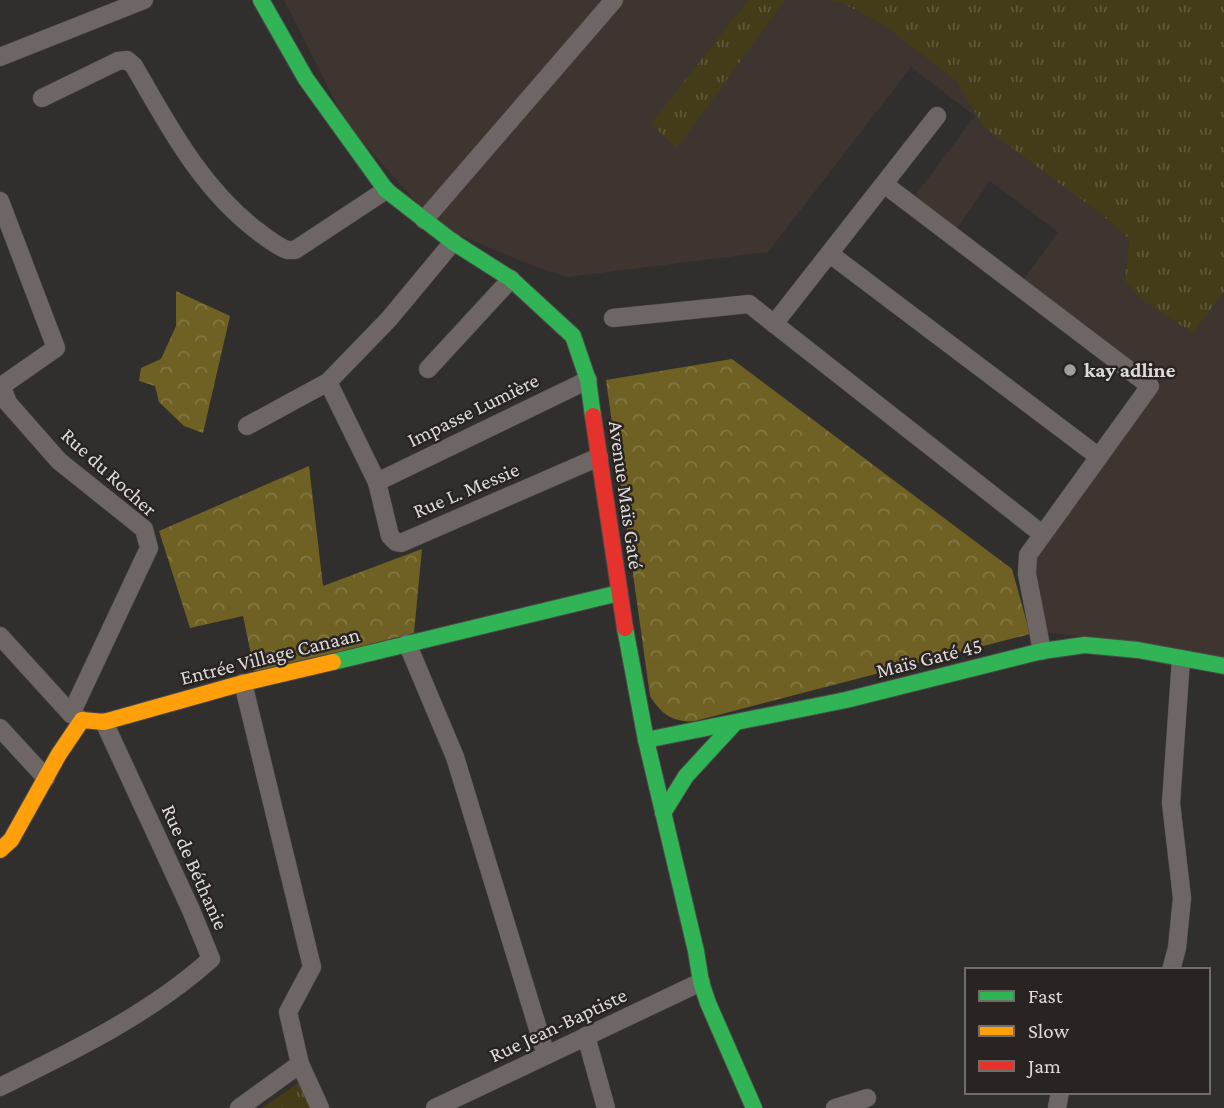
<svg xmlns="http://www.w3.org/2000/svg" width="1224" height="1108" font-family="'Crimson Pro',serif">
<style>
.built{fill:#3f3530}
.grass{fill:url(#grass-tufts)}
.forest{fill:url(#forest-crowns)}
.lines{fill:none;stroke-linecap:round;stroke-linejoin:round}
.street-casing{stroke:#4c4a49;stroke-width:19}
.fast-casing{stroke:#4c4a49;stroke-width:18}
.slow-casing{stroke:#4c4a49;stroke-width:18}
.jam-casing{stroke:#4c4a49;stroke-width:18}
.street{stroke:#6e6664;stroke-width:18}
.fast{stroke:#30b455;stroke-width:16}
.slow{stroke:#ff9f0a;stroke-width:16}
.jam{stroke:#e5322d;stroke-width:16}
.poi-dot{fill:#a19e9c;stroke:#292422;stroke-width:2.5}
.labels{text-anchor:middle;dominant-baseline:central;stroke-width:5;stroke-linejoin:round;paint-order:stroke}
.poi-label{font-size:21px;font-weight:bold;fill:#dddad8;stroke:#292422;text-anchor:start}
.street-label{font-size:21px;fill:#dddad8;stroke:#292422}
</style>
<defs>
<pattern id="grass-tufts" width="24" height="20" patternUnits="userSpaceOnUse" patternTransform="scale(1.75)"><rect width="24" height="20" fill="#443c19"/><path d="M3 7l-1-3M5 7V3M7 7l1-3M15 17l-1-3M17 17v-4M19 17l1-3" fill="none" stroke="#5f583a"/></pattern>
<pattern id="forest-crowns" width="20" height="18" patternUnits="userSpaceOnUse" patternTransform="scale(1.75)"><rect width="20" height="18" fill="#6f6123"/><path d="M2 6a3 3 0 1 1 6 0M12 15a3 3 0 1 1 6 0" fill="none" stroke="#837742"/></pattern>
</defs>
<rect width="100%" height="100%" fill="#312f2d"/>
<path class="built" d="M284 0H748L652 124 677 147 785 0H827L844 4 885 26 957 82 971 102 1028 158 1102 215 1129 239 1125 281 1193 333 1224 292V657L1047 632 1030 566 1161 382 1024 279 1058 232 990 181 957 228 914 197 975 116 911 67 768 252 568 277 533 266 438 226 347 125Z"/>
<g class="grass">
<path d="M748 0H785L677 148 651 124Z"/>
<path d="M827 0H1224V292L1193 333 1145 302 1125 281 1129 239 1102 215 984 127 957 82 885 26 844 4Z"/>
<path d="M301 1081 311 1108H262Z"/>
</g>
<g class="forest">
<path d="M176 291 230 316 203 433 184 426 159 402 155 386 139 381 141 368 161 359 176 326Z"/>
<path d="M732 359 1012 569 1030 634 695 721C673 723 661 714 650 696L606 380Z"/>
<path d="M309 466 323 586 422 549 414 633 255 674 243 616 190 628 159 531Z"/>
</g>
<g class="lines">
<g class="street-casing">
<g id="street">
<path d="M0 57 144 0"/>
<path d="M42 98 118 61 127 60 134 66C169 127 202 190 260 233 268 239 277 246 287 250H295L386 190"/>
<path d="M884 184 1150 386 1028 555 1027 574 1042 651"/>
<path d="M0 201 56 348 0 387"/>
<path d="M424 220 614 0"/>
<path d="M830 254 1099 457"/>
<path d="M613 318 749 304 1042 534"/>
<path d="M774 324 937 116"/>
<path d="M428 369 511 279"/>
<path d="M328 382 377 482 390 536 396 542 401 543 599 457"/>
<path d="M2 387 8 403 59 461 144 529 149 548 71 714"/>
<path d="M247 426 328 382 389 319 453 242"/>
<path d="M377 482 588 380"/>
<path d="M0 636 71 714 80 719"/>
<path d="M407 643 455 757 546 1055"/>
<path d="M243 683 312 967 288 1012 300 1064 320 1108"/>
<path d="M0 728 46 778"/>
<path d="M1171 970 1177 948 1182 898 1171 803 1181 659"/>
<path d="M586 1036 606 1108"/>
<path d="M0 1087C73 1051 150 1014 211 959L191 910 104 722"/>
<path d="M239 1108 300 1064"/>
<path d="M435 1108 701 982"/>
<path d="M835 1108 867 1098"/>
<path d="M1057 1108 1060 1092"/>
</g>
</g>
<g class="fast-casing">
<g id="fast">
<path d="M261 0 306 79 386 190 453 242 511 279 573 336 588 380 593 416"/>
<path d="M625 628 646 740 696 951 701 982 708 1003 754 1108"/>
<path d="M333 662 619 593"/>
<path d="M646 740 846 700 1042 651 1085 645 1138 650 1224 666"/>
<path d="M663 813 686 776 734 724"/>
</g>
</g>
<g class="slow-casing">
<path id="slow" d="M0 850 11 840 59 754 82 720 104 722 243 683 333 662"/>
</g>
<g class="jam-casing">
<path id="jam" d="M593 416 625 628"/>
</g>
<use href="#street" class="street"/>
<use href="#fast" class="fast"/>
<use href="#slow" class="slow"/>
<use href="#jam" class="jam"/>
</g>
<circle class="poi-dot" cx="1070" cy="370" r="7"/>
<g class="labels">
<g class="poi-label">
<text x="1084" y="370">kay adline</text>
</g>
<g class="street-label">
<text transform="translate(473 410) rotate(-26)">Impasse Lumière</text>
<text transform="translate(109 472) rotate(42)">Rue du Rocher</text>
<text transform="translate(466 490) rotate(-23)">Rue L. Messie</text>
<text transform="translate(626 495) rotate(82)">Avenue Maïs Gaté</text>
<text transform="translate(270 656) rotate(-14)">Entrée Village Canaan</text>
<text transform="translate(929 658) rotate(-14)">Maïs Gaté 45</text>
<text transform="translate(195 867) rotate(66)">Rue de Béthanie</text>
<text transform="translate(558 1025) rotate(-25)">Rue Jean-Baptiste</text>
</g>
</g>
<rect x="965" y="968" width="245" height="126" fill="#292422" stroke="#716d6b" stroke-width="2"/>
<rect x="979" y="991" width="35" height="10" fill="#30b455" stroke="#716d6b" stroke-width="2"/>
<text x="1028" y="1003" font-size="21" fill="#dddad8">Fast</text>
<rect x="979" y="1026" width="35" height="10" fill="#ff9f0a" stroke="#716d6b" stroke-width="2"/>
<text x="1028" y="1038" font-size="21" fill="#dddad8">Slow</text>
<rect x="979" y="1061" width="35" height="10" fill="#e5322d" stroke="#716d6b" stroke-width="2"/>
<text x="1028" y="1073" font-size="21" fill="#dddad8">Jam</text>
</svg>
